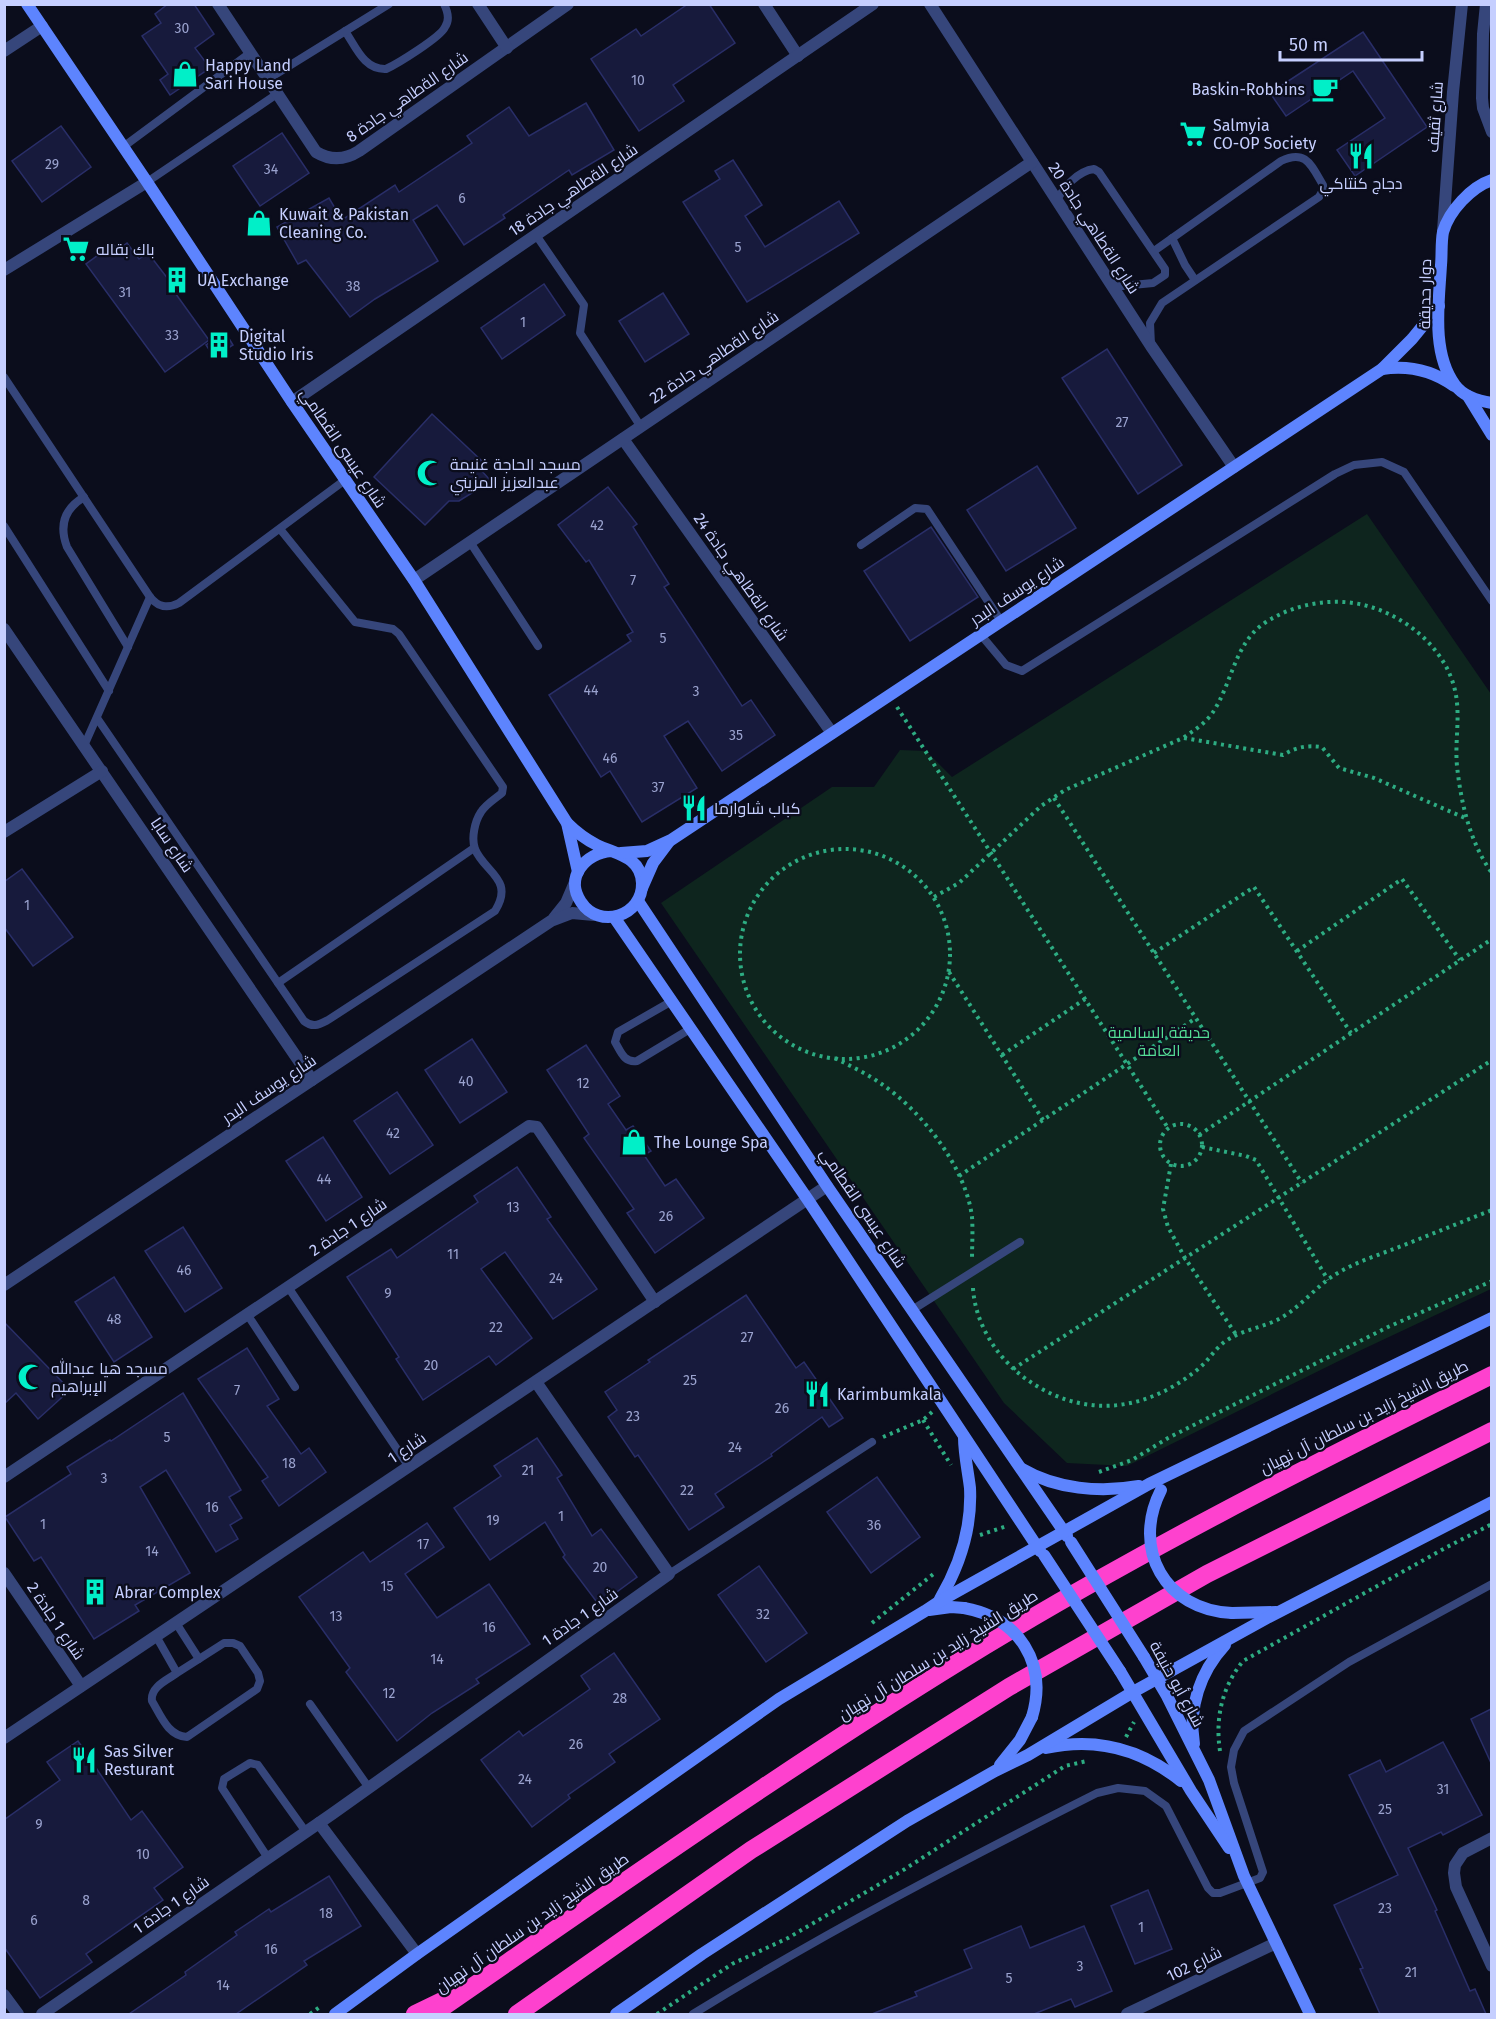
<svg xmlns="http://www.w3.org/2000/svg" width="1496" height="2019" font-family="'Fira Sans',Cairo,sans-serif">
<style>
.green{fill:#0e251e}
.building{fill:#171a3c;stroke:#292e68;stroke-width:1.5}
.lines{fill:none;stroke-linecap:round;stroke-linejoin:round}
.path{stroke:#2dac82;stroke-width:4;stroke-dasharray:3 4.5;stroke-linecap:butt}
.lane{stroke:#36467b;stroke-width:8}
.street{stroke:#36467b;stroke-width:12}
.secondary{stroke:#5d84fe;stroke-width:12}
.highway{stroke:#fe41ce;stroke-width:18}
.secondary-bridge{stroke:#5d84fe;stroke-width:12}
.labels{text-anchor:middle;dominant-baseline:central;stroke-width:4.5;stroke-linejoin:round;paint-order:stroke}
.number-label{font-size:14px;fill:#9aa2ce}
.poi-label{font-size:16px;fill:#c6cfff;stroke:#0b0d1c;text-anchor:start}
.street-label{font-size:16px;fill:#c6cfff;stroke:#0b0d1c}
.park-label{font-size:16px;fill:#54dd96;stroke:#0b0d1c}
</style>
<rect width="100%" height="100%" fill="#0b0d1c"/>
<path class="green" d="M1367 514 1491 694V1289L1357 1352 1127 1466 1067 1463 1004 1403 661 903 832 787H874L900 750 926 751 952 777Z"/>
<g class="building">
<path d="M168 4H194L214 34 195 48 210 68 170 95 160 80 168 74 142 36 161 23 155 14Z"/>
<path d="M688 4H709L735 43 673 85 684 101 639 131 591 59 636 29 641 36Z"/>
<path d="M1363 32 1427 127 1355 176 1337 150 1385 118 1353 71 1286 116 1270 93Z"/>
<path d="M586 103 614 150 572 175 569 170 503 215 505 218 464 245 437 205 413 220 438 261 375 299 350 317 306 260 298 264 277 227 329 198 342 220 395 185 399 192 472 143 467 136 509 107 529 136Z"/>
<path d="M61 126 91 167 42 202 12 161Z"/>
<path d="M282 133 309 173 260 206 233 166Z"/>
<path d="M733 160 762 205 745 216 765 247 839 201 859 233 747 302 683 202 720 179 715 171Z"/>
<path d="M127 243 139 259 148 253 175 288 173 290 209 340 165 372 86 264 113 244 118 250Z"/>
<path d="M544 284 565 315 502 359 481 328Z"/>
<path d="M663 293 689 334 645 362 619 321Z"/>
<path d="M225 332 233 345 214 357 206 345Z"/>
<path d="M1107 349 1182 465 1138 494 1062 378Z"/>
<path d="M432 414 484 463 479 468 491 481 459 501H449L425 525 374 477Z"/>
<path d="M1037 466 1076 528 1006 571 967 510Z"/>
<path d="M608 487 637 524 633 527 669 584 664 587 742 706 751 700 775 735 722 771 688 721 664 736 697 788 642 822 610 771 601 777 549 695 631 641 627 635 633 632 589 560 586 562 558 525Z"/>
<path d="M931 527 978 597 910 641 864 571Z"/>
<path d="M22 869 73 937 33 966 4 927V882Z"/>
<path d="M472 1039 507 1092 460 1123 425 1070Z"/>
<path d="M586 1045 620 1096 608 1104 626 1130 633 1126 651 1151 644 1155 665 1186 676 1179 704 1218 655 1253 627 1213 634 1209 584 1138 589 1134 547 1070Z"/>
<path d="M397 1092 433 1145 390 1174 354 1121Z"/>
<path d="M323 1137 362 1197 326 1221 286 1161Z"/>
<path d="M517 1167 551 1217 547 1219 597 1289 553 1319 505 1252 481 1269 532 1338 496 1365 489 1356 423 1400 396 1359 399 1357 347 1277 391 1249 397 1258 478 1202 474 1196Z"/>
<path d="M183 1227 222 1288 185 1312 145 1251Z"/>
<path d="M114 1277 152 1337 114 1362 75 1302Z"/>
<path d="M746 1295 796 1368 804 1362 843 1418 829 1427 822 1417 771 1454 772 1456 715 1494 724 1507 689 1530 638 1455 635 1457 608 1417 617 1410 605 1392 650 1362 648 1360Z"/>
<path d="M4 1322 70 1390 38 1419 16 1393 4 1404Z"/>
<path d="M247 1348 279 1399 267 1406 301 1454 309 1448 326 1472 279 1506 262 1481 268 1477 198 1379Z"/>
<path d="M183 1393 241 1490 229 1497 242 1518 230 1525 238 1539 216 1552 166 1470 140 1487 190 1573 135 1605 139 1611 94 1639 41 1557 34 1561 5 1517 71 1474 67 1467 110 1440 111 1441Z"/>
<path d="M537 1438 562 1475 557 1478 592 1536 601 1529 637 1577 599 1605 563 1557 565 1555 545 1522 490 1560 454 1508 501 1476 494 1466Z"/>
<path d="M877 1477 920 1537 871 1573 827 1512Z"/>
<path d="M427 1523 444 1547 405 1574 437 1618 489 1584 530 1644 476 1679 479 1683 432 1713 397 1741 346 1672 350 1668 299 1597 363 1552 370 1562Z"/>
<path d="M759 1566 807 1633 766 1662 718 1595Z"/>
<path d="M614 1653 660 1719 609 1754 615 1762 568 1795 570 1798 532 1827 481 1760 519 1731 523 1736 590 1689 581 1676Z"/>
<path d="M1491 1709V1763L1471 1719Z"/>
<path d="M78 1741 131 1820 142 1811 183 1867 154 1888 163 1900 86 1954 92 1962 40 1998 4 1947V1820L60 1780 47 1762Z"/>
<path d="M1443 1742 1482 1815 1443 1835 1441 1832 1408 1848 1437 1910 1435 1911 1470 1991 1475 1989 1486 2014H1380L1360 1969 1363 1968 1334 1905 1398 1875 1349 1775 1380 1760 1386 1772Z"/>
<path d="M329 1876 361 1926 304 1961 307 1965 236 2014H129L186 1975 185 1972 237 1935 235 1932 269 1909 271 1912Z"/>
<path d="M1148 1890 1172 1949 1135 1964 1111 1906Z"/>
<path d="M1021 1926 1030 1948 1084 1926 1112 1991 1075 2007 1071 1999 1034 2014H872L917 1996 915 1992 972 1968 964 1950Z"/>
</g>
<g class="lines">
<g class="path">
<path d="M897 707 1168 1128"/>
<path d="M1184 738 1283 755C1296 747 1307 745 1322 747L1339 768 1374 778 1465 818"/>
<path d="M1054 798 1302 1183"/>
<circle cx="845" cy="954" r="105"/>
<path d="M934 897 959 883 1041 806 1065 790 1183 738C1193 731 1203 725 1211 715 1232 686 1234 642 1266 622 1296 603 1336 596 1371 607 1413 620 1453 656 1457 703 1459 724 1455 745 1457 766 1461 803 1470 843 1492 873"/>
<path d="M1297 951 1402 879 1460 960"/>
<path d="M1154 953 1254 887 1351 1033"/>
<path d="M949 972 1043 1120"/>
<path d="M1002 1055 1085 999"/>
<path d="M835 1058C850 1066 866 1073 880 1083 921 1110 966 1167 972 1217 973 1231 972 1245 972 1259"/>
<circle cx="1181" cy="1145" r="21"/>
<path d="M1199 1135 1492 939"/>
<path d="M1202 1147 1246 1156 1256 1160 1328 1280"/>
<path d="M1171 1164 1163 1209 1168 1227 1185 1258 1237 1336"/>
<path d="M959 1176 1196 1018"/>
<path d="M973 1288C975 1322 995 1355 1022 1376 1079 1419 1142 1414 1197 1370 1209 1361 1215 1347 1229 1339 1243 1330 1264 1327 1279 1319 1301 1307 1315 1287 1336 1274 1354 1263 1375 1256 1394 1249 1427 1236 1459 1223 1492 1210"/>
<path d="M1013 1369 1492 1060"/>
<path d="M923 1420 951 1465"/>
<path d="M883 1437 923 1420 932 1412"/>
<path d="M1099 1472 1132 1460 1168 1438 1388 1327 1492 1281"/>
<path d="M980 1535 1007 1526"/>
<path d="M872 1623 936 1572"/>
<path d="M1126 1737 1134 1722"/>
<path d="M1220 1751C1215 1718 1222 1687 1243 1661L1447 1547 1492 1524"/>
<path d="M310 2014 321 2006"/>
<path d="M657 2014 732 1964 788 1938 905 1869 1065 1766 1087 1761"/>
</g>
<g class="lane">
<path d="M345 31C356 47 364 70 386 69 397 64 441 37 445 27 450 20 448 12 444 4"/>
<path d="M268 79 389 4"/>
<path d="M123 147 250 53"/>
<path d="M147 182 277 94"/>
<path d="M1057 200C1064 187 1078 171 1094 169L1099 172 1165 269V275L1153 283 1112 287"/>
<path d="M536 235 584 305 580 333 641 427"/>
<path d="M1172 238 1185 265 1195 280"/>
<path d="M1151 345 1150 323 1162 303 1319 197 1323 190V185C1311 165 1306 149 1281 161L1154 251"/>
<path d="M4 377 150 597C158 607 167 609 179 603L345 480"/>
<path d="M84 497C64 509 59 526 67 547L128 647"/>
<path d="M4 526 109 691"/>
<path d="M470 542 538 646"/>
<path d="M861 545 915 508 927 509 1001 621"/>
<path d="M981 635 1006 665 1022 671 1335 474 1354 465 1382 462 1404 472 1492 601"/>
<path d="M97 718 304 1021C313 1028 318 1025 328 1020L495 911C515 879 484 872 475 849 471 838 475 821 481 812 486 804 495 799 502 793L503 787 399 634 393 629 355 622 280 529"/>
<path d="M84 746 150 597"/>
<path d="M278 983 474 848"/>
<path d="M672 1001 618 1032 615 1042C621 1052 624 1063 637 1061L690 1029"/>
<path d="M288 1287 409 1467"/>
<path d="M912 1310 1020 1242"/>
<path d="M247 1314 295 1387"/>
<path d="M669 1574 872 1442"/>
<path d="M176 1623 199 1659"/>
<path d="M156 1636 177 1673C167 1680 150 1687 152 1701 161 1716 168 1736 187 1737L257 1689 260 1681 258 1673 240 1646 233 1643H224L177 1673"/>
<path d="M310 1704 369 1788"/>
<path d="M268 1858 222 1788 224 1779 250 1763 258 1765 306 1832"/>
<path d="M693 2014C824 1933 960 1862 1097 1793L1118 1788 1145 1791 1166 1806 1208 1888 1213 1893H1220L1260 1878 1263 1872 1234 1783 1231 1767 1234 1750 1244 1731 1349 1662 1492 1584"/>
</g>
<g class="street">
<path d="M218 4 316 152C331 161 345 160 359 151L568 4"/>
<path d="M478 4 507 48"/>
<path d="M764 4 798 56"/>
<path d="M930 4 1151 346 1234 467"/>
<path d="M1486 4 1483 34 1482 98 1483 108 1492 132"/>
<path d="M4 51 42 26"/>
<path d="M1443 231 1453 92 1462 4"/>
<path d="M4 270 147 182"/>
<path d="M292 402 873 4"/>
<path d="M623 439 832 733"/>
<path d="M414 580 1032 162"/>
<path d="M4 629 312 1080"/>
<path d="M4 832 102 771"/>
<path d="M554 918 566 903 575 882"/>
<path d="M4 1285 551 921 572 913 594 915"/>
<path d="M4 1477 529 1126 537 1127 655 1302"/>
<path d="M4 1573 81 1686"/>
<path d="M4 1738 827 1186"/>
<path d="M319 1823 417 1954"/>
<path d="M1492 1838 1463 1853 1455 1865 1454 1873 1456 1887 1492 1966"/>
<path d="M4 1995 18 2014"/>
<path d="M42 2014 332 1814 669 1574 536 1382"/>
<path d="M1127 2014 1276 1943"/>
</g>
<g class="secondary">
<path d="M27 4 147 182 292 402 414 580 567 823 578 872"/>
<path d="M1492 180C1471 187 1449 211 1443 232 1441 242 1442 255 1441 265 1439 302 1431 353 1455 385 1463 396 1479 401 1492 403"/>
<path d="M1382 369C1409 365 1432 370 1454 386"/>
<path d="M1468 396 1492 435"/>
<path d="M567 823C576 832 585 839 597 845 615 854 641 856 642 883 643 916 599 930 581 902 564 877 586 853 611 851"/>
<path d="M621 853 647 851 671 840 1382 369 1412 339 1439 306"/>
<path d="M642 888 653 863 668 843"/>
<path d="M638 901 827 1186 1067 1536"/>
<path d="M614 917 808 1200 1040 1551"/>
<path d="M1022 1469C1056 1489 1100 1493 1139 1486"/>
<path d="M940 1599C960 1565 972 1528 970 1488 968 1471 964 1454 964 1437"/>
<path d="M929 1610 951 1607 964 1608"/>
<path d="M1232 1613 1276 1612"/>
<path d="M1144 1657 1167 1696 1209 1780 1244 1876 1310 2014"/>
<path d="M1120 1671 1191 1791 1229 1848"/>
<path d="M1194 1744C1188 1708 1200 1672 1225 1645"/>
<path d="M1046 1748C1095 1737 1141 1749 1181 1781"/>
<path d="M1000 1765 1020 1740 1032 1717"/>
<path d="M335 2014 417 1954 779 1699 925 1611 940 1601 1149 1484 1492 1318"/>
<path d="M616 2014 702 1954 907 1821 995 1771 1028 1755 1133 1692 1267 1618 1492 1502"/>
</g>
<g class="highway">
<path d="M415 2014 444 2000"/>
<path d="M433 2014C607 1894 780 1772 960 1661 1132 1555 1311 1465 1492 1375"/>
<path d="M517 2014 751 1850 1009 1687 1207 1574 1492 1431"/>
</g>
<g class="secondary-bridge">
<path d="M1161 1490C1131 1549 1165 1610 1232 1613"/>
<path d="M1071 1542 1144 1657"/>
<path d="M1044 1555 1120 1671"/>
<path d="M964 1608C1019 1618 1048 1663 1032 1717"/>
</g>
</g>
<defs>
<g id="shop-bare" transform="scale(2.07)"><path d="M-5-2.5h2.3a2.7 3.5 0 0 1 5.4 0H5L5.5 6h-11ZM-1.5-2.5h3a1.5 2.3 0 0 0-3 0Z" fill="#01efc8" stroke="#0b0d1c" stroke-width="2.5" paint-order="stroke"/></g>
<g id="cafe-bare" transform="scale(2.07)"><path d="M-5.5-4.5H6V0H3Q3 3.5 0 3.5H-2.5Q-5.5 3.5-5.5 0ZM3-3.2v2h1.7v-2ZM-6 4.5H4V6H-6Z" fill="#01efc8" stroke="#0b0d1c" stroke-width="2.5" paint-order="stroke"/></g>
<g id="supermarket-bare" transform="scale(2.07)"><path d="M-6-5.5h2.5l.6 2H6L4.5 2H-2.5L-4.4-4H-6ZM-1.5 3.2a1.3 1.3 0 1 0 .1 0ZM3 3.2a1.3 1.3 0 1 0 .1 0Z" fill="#01efc8" stroke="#0b0d1c" stroke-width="2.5" paint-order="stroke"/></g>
<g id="restaurant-bare" transform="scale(2.07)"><path d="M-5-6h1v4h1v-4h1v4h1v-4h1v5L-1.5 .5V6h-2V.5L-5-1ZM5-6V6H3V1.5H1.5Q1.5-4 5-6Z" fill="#01efc8" stroke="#0b0d1c" stroke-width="2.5" paint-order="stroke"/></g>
<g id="building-bare" transform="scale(2.07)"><path d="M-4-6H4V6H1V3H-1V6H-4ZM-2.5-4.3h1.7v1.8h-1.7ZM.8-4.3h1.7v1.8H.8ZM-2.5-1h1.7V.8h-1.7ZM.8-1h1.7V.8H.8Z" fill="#01efc8" stroke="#0b0d1c" stroke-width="2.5" paint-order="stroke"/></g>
<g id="mosque-bare" transform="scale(2.07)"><path d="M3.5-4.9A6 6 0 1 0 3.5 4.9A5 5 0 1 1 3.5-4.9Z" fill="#01efc8" stroke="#0b0d1c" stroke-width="2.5" paint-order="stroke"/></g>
</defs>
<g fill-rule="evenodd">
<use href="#shop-bare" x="185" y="74"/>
<use href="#cafe-bare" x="1325" y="89"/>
<use href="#supermarket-bare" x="1193" y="134"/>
<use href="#restaurant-bare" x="1361" y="156"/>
<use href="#shop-bare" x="259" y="223"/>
<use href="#supermarket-bare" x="76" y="249"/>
<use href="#building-bare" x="177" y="280"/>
<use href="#building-bare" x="219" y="345"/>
<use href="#mosque-bare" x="430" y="473"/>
<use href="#restaurant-bare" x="694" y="808"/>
<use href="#shop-bare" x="634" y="1142"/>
<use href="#mosque-bare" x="31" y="1377"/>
<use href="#restaurant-bare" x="817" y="1394"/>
<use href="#building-bare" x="95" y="1592"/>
<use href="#restaurant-bare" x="84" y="1760"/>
</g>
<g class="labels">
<g class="number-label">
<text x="182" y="28">30</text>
<text x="638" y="80">10</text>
<text x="52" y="164">29</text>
<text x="271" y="169">34</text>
<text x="462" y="198">6</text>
<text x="738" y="247">5</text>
<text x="353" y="286">38</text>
<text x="125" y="292">31</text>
<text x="523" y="322">1</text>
<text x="172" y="335">33</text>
<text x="1122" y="422">27</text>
<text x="597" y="525">42</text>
<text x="633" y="580">7</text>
<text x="663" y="638">5</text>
<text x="591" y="690">44</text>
<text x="696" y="691">3</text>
<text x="736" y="735">35</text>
<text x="610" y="758">46</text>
<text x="658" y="787">37</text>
<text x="27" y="905">1</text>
<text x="466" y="1081">40</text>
<text x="583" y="1083">12</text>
<text x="393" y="1133">42</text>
<text x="324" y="1179">44</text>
<text x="513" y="1207">13</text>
<text x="666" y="1216">26</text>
<text x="453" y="1254">11</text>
<text x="184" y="1270">46</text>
<text x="556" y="1278">24</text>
<text x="388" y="1293">9</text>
<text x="114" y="1319">48</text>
<text x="496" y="1327">22</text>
<text x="747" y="1337">27</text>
<text x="431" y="1365">20</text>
<text x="690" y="1380">25</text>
<text x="237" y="1390">7</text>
<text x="782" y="1408">26</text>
<text x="633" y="1416">23</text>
<text x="167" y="1437">5</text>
<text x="735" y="1447">24</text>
<text x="289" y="1463">18</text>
<text x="528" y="1470">21</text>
<text x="104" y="1478">3</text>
<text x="687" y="1490">22</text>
<text x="212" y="1507">16</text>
<text x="561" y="1516">1</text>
<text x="493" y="1520">19</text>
<text x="43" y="1524">1</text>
<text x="874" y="1525">36</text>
<text x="423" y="1544">17</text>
<text x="152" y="1551">14</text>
<text x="600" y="1567">20</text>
<text x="387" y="1586">15</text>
<text x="763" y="1614">32</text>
<text x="336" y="1616">13</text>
<text x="489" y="1627">16</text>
<text x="437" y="1659">14</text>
<text x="389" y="1693">12</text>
<text x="620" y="1698">28</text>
<text x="576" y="1744">26</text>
<text x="525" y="1779">24</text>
<text x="1443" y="1789">31</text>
<text x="1385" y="1809">25</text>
<text x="39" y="1824">9</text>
<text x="143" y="1854">10</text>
<text x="86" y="1900">8</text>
<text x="1385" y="1908">23</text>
<text x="326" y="1913">18</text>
<text x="34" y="1920">6</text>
<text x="1141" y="1927">1</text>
<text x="271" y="1949">16</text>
<text x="1080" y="1966">3</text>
<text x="1411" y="1972">21</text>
<text x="1009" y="1978">5</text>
<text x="223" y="1985">14</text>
</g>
<g class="poi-label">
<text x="205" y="65">Happy Land<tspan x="205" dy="18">Sari House</tspan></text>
<text x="1305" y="89" text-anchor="end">Baskin-Robbins</text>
<text x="1213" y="125">Salmyia<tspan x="1213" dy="18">CO-OP Society</tspan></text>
<text x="1361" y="183" text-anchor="middle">دجاج كنتاكي</text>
<text x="279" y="214">Kuwait &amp; Pakistan<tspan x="279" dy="18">Cleaning Co.</tspan></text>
<text x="96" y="249">باك بقاله</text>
<text x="197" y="280">UA Exchange</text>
<text x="239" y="336">Digital<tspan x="239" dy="18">Studio Iris</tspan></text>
<text x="450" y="464">مسجد الحاجة غنيمة<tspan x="450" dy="18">عبدالعزيز المزيني</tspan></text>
<text x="714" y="808">كباب شاوارما</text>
<text x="654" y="1142">The Lounge Spa</text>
<text x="51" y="1368">مسجد هيا عبدالله<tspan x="51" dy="18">الإبراهيم</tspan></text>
<text x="837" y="1394">Karimbumkala</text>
<text x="115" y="1592">Abrar Complex</text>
<text x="104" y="1751">Sas Silver<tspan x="104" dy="18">Resturant</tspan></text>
</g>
<g class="street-label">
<text transform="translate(407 97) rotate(-35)">شارع الةطاهي جادة 8</text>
<text transform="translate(1435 117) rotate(-86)">شارع ثقيف</text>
<text transform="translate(573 190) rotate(-34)">شارع الةطاهي جادة 18</text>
<text transform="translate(1094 228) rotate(57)">شارع الةطاهي جادة 20</text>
<text transform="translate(1425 294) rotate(-89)">دوار حديقة</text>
<text transform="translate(714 357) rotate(-34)">شارع الةطاهي جادة 22</text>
<text transform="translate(343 448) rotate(56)">شارع عيسى القطامي</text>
<text transform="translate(741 577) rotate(55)">شارع الةطاهي جادة 24</text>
<text transform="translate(1017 591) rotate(-34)">شارع يوسف البدر</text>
<text transform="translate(172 845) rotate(56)">شارع سابا</text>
<text transform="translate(269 1089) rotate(-34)">شارع يوسف البدر</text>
<text transform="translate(863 1208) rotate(56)">شارع عيسى القطامي</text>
<text transform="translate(348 1227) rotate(-34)">شارع 1 جادة 2</text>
<text transform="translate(1364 1417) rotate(-27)">طريق الشيخ زايد بن سلطان آل نهيان</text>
<text transform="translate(407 1448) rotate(-34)">شارع 1</text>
<text transform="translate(580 1617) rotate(-35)">شارع 1 جادة 1</text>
<text transform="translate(56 1621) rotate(56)">شارع 1 جادة 2</text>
<text transform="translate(938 1655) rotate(-32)">طريق الشيخ زايد بن سلطان آل نهيان</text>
<text transform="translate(1177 1684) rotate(61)">شارع أبو حنيفة</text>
<text transform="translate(171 1905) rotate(-35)">شارع 1 جادة 1</text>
<text transform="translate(532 1923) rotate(-35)">طريق الشيخ زايد بن سلطان آل نهيان</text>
<text transform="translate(1194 1964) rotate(-26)">شارع 102</text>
</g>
<g class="park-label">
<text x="1159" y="1032">حديقة السالمية<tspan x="1159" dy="18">العامة</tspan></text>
</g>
</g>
<rect width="1496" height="2019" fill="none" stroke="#c6cfff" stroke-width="12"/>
<path d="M1280 51v9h142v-9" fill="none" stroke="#c6cfff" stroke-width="3"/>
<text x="1289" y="51" font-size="18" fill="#c6cfff" stroke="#0b0d1c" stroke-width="4.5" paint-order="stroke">50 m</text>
</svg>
